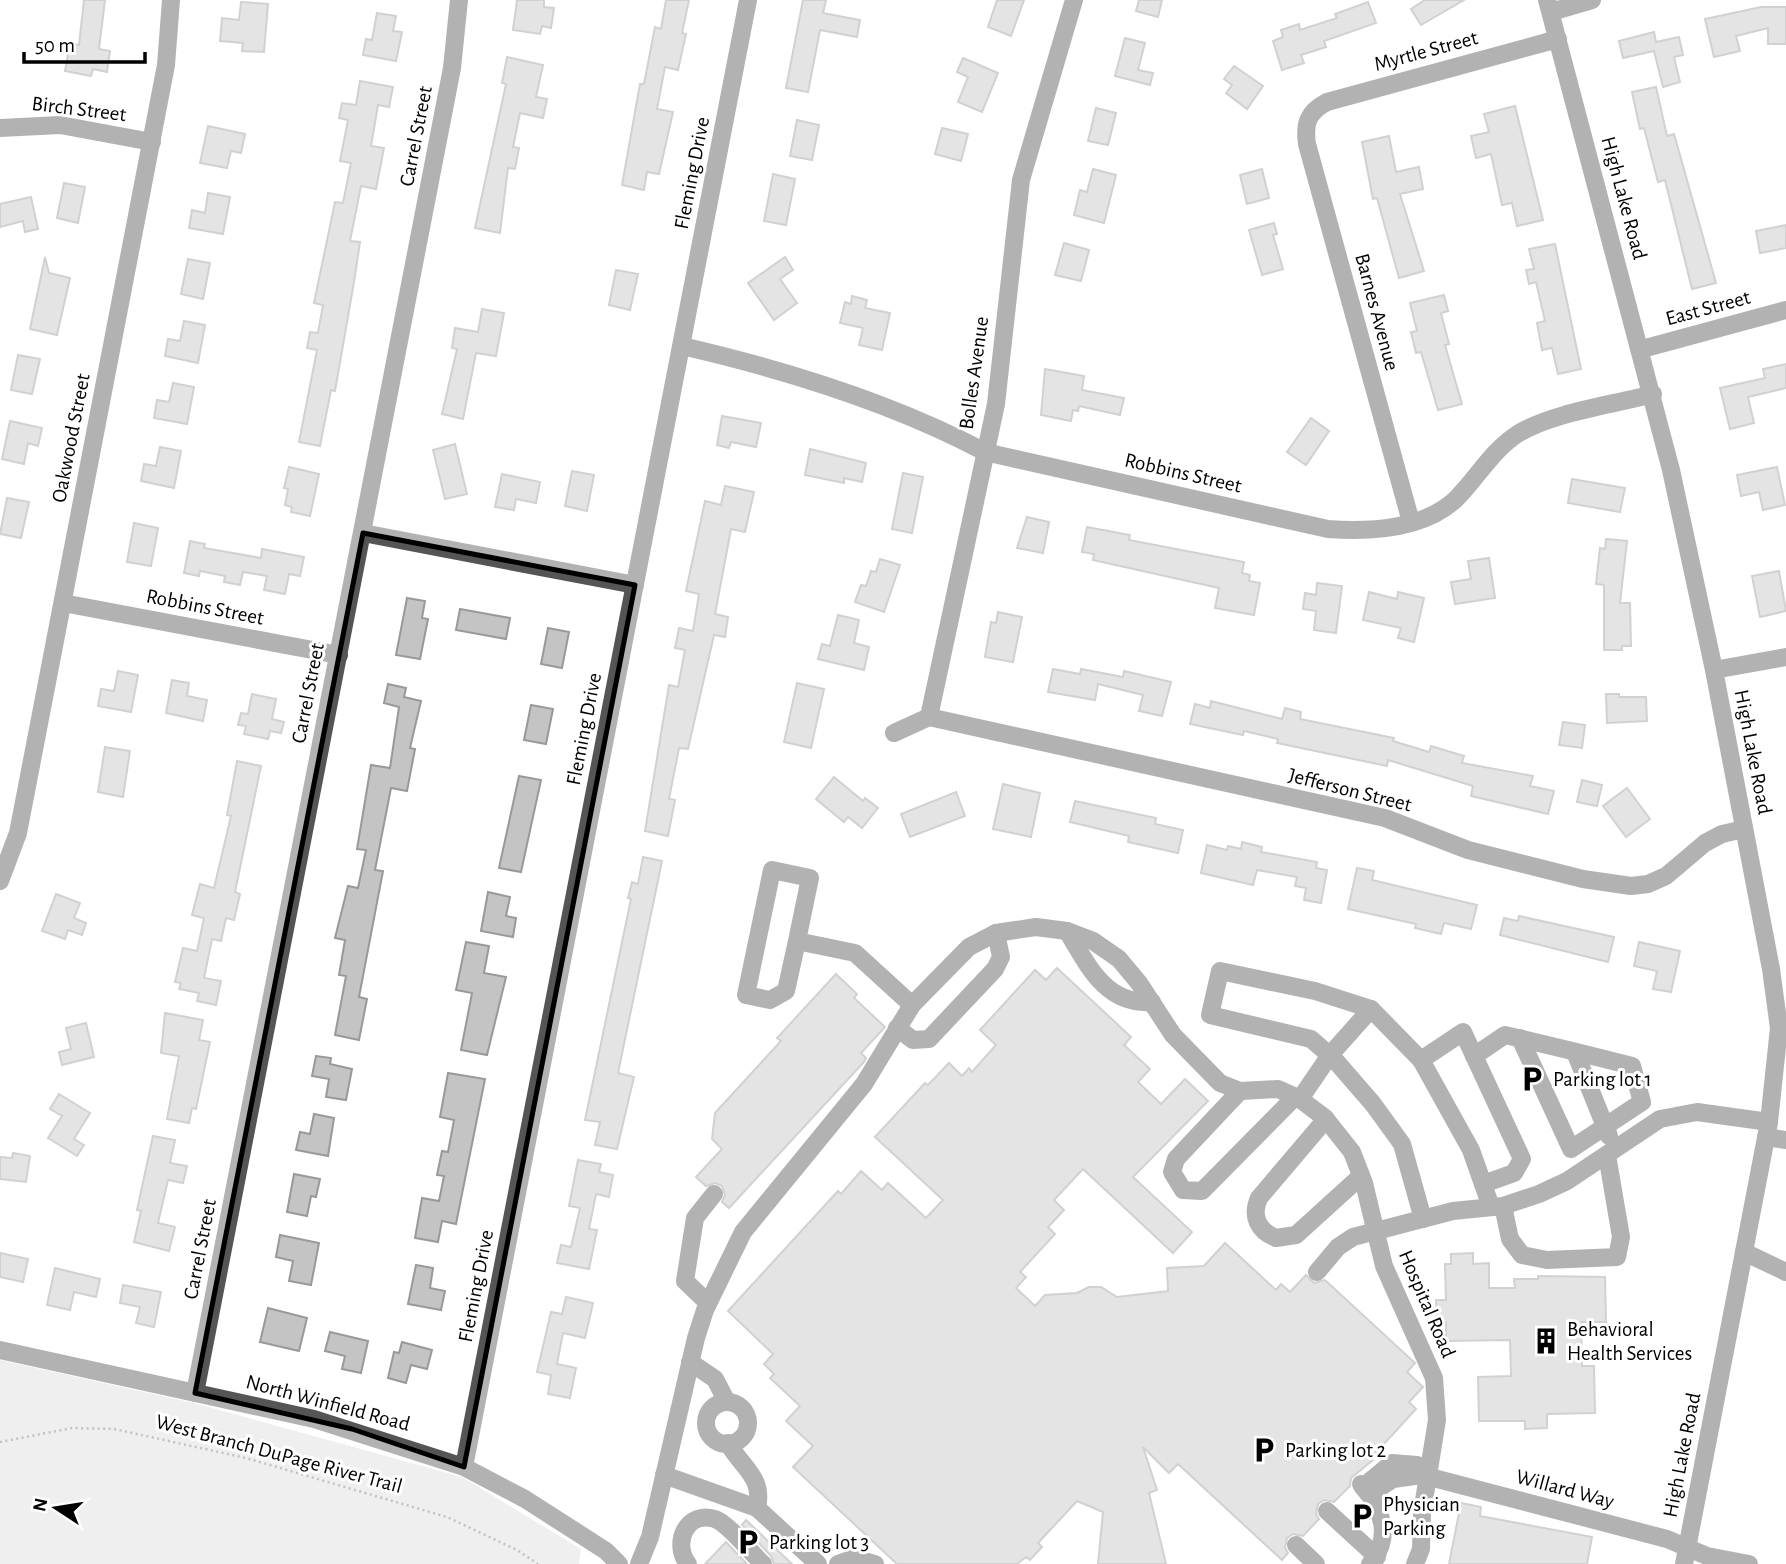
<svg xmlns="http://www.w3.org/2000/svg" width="1786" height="1564" font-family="'Alegreya Sans',sans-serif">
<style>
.green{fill:#dcdcdc}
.building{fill:#c4c4c4;stroke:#999;stroke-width:2}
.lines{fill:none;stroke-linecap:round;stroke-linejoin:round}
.path{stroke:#777;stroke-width:2.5;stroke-dasharray:2 3.5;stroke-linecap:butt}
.minor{stroke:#555;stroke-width:18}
.marked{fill:none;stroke:#000;stroke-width:5;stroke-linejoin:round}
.labels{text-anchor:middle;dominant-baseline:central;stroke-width:6;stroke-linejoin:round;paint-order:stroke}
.street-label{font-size:21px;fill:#000;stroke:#fff}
.poi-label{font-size:21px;fill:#000;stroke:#fff;text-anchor:start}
</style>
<rect width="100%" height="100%" fill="#fff"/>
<path class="green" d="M0 1360 194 1403 462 1477 581 1549 579 1564H0Z"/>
<g class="building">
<path d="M84 0H105L99 49 110 51 107 72 93 69 91 76 65 71 70 43 79 45Z"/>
<path d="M517 0H544V7L554 8 551 28 542 26 540 34 513 30Z"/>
<path d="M666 0H689L682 33 686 34 678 70 665 67 657 109 673 112 659 174 647 172 644 190 622 185 640 84H644L655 27 661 29Z"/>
<path d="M803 0H826L823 13 860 20 857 37 820 30 808 92 786 88Z"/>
<path d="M997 0H1024L1011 36 988 27Z"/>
<path d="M1139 0H1162L1158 17 1136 11Z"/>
<path d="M1425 0H1464L1421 25 1411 9Z"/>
<path d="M241 2 268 4 264 52 242 51 243 43 220 41 222 18 239 20Z"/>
<path d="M1368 2 1376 23 1324 41 1326 47 1301 55 1304 63 1282 70 1273 41 1283 37 1281 30 1299 24 1300 30 1337 18 1335 14Z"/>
<path d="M1761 7H1786V44H1768V28L1736 36 1740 51 1714 57 1705 19Z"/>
<path d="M377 13 396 16 393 31 402 32 396 61 363 55 366 39 372 40Z"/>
<path d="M1654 32 1656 42 1679 37 1683 55 1674 57 1680 82 1663 87 1654 51 1623 58 1619 41Z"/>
<path d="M1125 38 1145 43 1138 70 1153 73 1150 85 1115 76Z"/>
<path d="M507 57 543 65 536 97 547 99 543 118 520 113 513 147 519 148 515 169 508 168 500 233 475 228 506 84 502 83Z"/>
<path d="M963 58 998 73 982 112 958 102 968 77 957 72Z"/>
<path d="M1234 66 1263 86 1247 109 1226 93 1232 85 1224 79Z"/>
<path d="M360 81 393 87 389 107 378 105 371 146 384 148 376 189 361 186 350 241 360 242 354 282 335 391 331 390 320 446 299 442 317 350 307 348 310 332 318 333 323 305 314 303 335 202 343 203 351 163 340 161 348 120 339 118 342 103 356 105Z"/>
<path d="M1656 87 1667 136 1674 134 1716 283 1692 289 1665 180 1658 182 1644 128 1640 129 1632 92Z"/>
<path d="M1515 106 1543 220 1517 226 1512 203 1502 205 1491 154 1476 158 1471 136 1489 132 1484 114Z"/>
<path d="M1096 108 1116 113 1108 145 1088 141Z"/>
<path d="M797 120 819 125 812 160 790 156Z"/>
<path d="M208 126 245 134 241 153 231 151 227 168 200 163Z"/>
<path d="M942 128 968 134 961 161 935 154Z"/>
<path d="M1389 136 1396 172 1419 167 1423 189 1400 194 1424 271 1399 278 1377 198 1373 199 1362 142Z"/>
<path d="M1093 169 1116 175 1104 223 1074 215 1080 190 1087 192Z"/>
<path d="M1262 169 1269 198 1247 204 1240 175Z"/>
<path d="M773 174 795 179 786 225 764 221Z"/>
<path d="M64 183 85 187 78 223 57 218Z"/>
<path d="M208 193 230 197 223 234 189 228 192 210 205 213Z"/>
<path d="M31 197 38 229 25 232 23 221 0 227V204Z"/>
<path d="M1274 223 1277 234 1273 235 1283 269 1262 275 1249 230Z"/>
<path d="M1786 225V248L1760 253 1756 231Z"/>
<path d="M1064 243 1089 250 1081 281 1055 275Z"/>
<path d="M1555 244 1581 369 1558 374 1552 348 1542 350 1537 323 1545 321 1536 282 1529 284 1526 270 1534 269 1529 249Z"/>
<path d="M45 257 49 273 70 278 57 335 30 329Z"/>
<path d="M785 257 793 270 780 279 797 303 774 320 748 283Z"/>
<path d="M188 259 210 263 203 299 181 294Z"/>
<path d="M616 270 638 274 630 310 609 305Z"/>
<path d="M1444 295 1448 311 1441 313 1449 344 1445 345 1462 404 1438 410 1421 352 1416 353 1411 332 1417 331 1410 303Z"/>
<path d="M852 296 867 300 865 308 890 313 882 350 859 345 863 328 840 323 845 302 851 304Z"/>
<path d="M482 309 504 313 496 356 476 353 463 419 442 414 457 349 452 348 455 328 478 332Z"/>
<path d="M184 321 205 325 198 363 165 356 168 339 180 341Z"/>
<path d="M18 355 40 359 32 394 11 390Z"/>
<path d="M1786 364V388L1748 397 1754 423 1730 429 1720 388 1765 378 1763 369Z"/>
<path d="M1045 369 1084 376 1082 390 1124 398 1120 415 1079 406 1078 411 1073 410 1071 421 1041 415Z"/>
<path d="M173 383 194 387 187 424 154 418 157 400 169 402Z"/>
<path d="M722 416 761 423 756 447 731 442 729 448 717 445Z"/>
<path d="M1311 418 1329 431 1306 465 1287 452Z"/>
<path d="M10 421 42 428 38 446 28 443 24 464 2 459Z"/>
<path d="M455 444 467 494 445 499 433 450Z"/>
<path d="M160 447 181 451 174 488 141 481 144 464 156 466Z"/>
<path d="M810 449 866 463 862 482 844 478V483L805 475Z"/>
<path d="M289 467 319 474 310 516 291 512 292 507 285 505 288 489 284 488Z"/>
<path d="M1777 467 1785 505 1763 510 1759 492 1741 496 1737 475Z"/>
<path d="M572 471 594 475 587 511 565 506Z"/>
<path d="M903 473 923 477 912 533 892 529Z"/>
<path d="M502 474 540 482 536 503 516 499 514 510 495 507Z"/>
<path d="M1572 479 1625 488 1620 512 1568 503Z"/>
<path d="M725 486 754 492 745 532 731 529 715 614 728 617 725 637 714 635 688 749 679 748 669 799 675 800 668 836 645 831 669 685 678 687 685 650 675 648 679 628 693 631 699 594 686 591 705 501 721 505Z"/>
<path d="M7 498 29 502 21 538 0 534Z"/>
<path d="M1027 517 1049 522 1043 553 1017 548Z"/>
<path d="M134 523 158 528 151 566 127 562Z"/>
<path d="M1087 527 1130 535 1129 540 1244 562 1242 573 1250 575 1249 581 1260 583 1254 615 1215 608 1219 588 1093 560 1094 554 1082 552Z"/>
<path d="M1606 539 1627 541 1620 603H1630L1631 646H1622V650H1604V585L1596 584 1600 548 1605 549Z"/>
<path d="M190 541 205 544 204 548 261 558 262 549 304 557 300 576 289 574 285 594 264 590 267 576 243 572 240 585 224 582 225 576 200 571 199 576 184 573Z"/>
<path d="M1489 558 1495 598 1455 604 1451 582 1471 579 1468 561Z"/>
<path d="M880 559 900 565 884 612 855 602 861 585 866 586 871 571 876 572Z"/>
<path d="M1779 571 1786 611 1760 617 1752 576Z"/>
<path d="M1317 583 1342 586 1336 633 1314 630 1316 611 1303 609 1305 593 1316 595Z"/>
<path d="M1369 592 1397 599 1398 592 1424 598 1414 642 1398 638 1401 628 1363 620Z"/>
<path d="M407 598 425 601 422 618 428 619 420 659 396 655Z"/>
<path d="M460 609 510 618 506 639 456 630Z"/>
<path d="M998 612 1022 617 1013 662 985 657 991 622 996 623Z"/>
<path d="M838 615 859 620 854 643 869 647 864 670 818 659 822 644 830 646Z"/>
<path d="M548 628 569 632 562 668 541 664Z"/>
<path d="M1053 669 1080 674 1081 669 1123 677 1124 671 1171 682 1162 716 1139 711 1143 695 1098 684 1095 700 1048 692Z"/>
<path d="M118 671 138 675 131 712 98 706 101 689 114 691Z"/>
<path d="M172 680 189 683 187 696 207 700 203 721 166 713Z"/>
<path d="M797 683 824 689 811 748 784 742Z"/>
<path d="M388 684 406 688 404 697 421 701 410 748 415 749 407 791 391 788 375 870 383 871 359 997 367 999 359 1040 335 1035 346 976 339 975 345 940 335 938 348 886 358 888 366 850 357 849 371 765 390 768 399 707 384 703Z"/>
<path d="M252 694 276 699 272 719 284 722 281 733 270 731 268 739 244 734 246 726 238 725 241 713 248 714Z"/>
<path d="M1606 694H1619V697H1646L1647 721 1607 723Z"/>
<path d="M1211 701 1282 719 1285 708 1301 712 1300 719 1394 738 1393 741 1429 752 1431 746 1464 756 1462 763 1533 776 1530 786 1554 791 1548 814 1471 796 1473 786 1388 760 1387 766 1277 743 1278 739 1244 731 1243 735 1190 724 1195 704 1210 708Z"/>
<path d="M531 705 553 709 546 744 524 740Z"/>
<path d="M1563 722 1585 725 1582 748 1559 745Z"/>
<path d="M105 747 130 751 123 797 98 792Z"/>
<path d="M237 761 261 766 235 892 240 894 234 920 226 918 221 941 212 939 204 978 221 981 216 1005 197 1001 199 993 179 989 181 983 175 982 183 948 197 951 204 918 192 915 200 884 214 888 231 816 227 815Z"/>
<path d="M519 776 541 780 521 872 499 868Z"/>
<path d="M834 777 863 801 865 798 878 808 862 828 848 817 844 822 816 799Z"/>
<path d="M1582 780 1602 785 1597 806 1577 802Z"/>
<path d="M1003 784 1040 793 1031 837 993 829Z"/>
<path d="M1627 788 1650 819 1626 837 1603 806Z"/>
<path d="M956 792 965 816 910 837 901 814Z"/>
<path d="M1075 801 1156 818 1155 824 1183 830 1178 853 1128 842 1129 836 1070 822Z"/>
<path d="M1242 842 1262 847 1261 852 1317 862 1316 868 1327 870 1321 903 1304 900 1306 888 1295 886 1297 877 1257 870 1253 885 1201 873 1207 845 1227 850 1228 846 1241 849Z"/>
<path d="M643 857 662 861 618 1073 634 1077 617 1149 595 1145 600 1122 585 1120 631 899 628 898 632 882 638 884Z"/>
<path d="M1357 868 1374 871 1372 880 1477 905 1471 929 1444 923 1441 934 1415 928 1416 924 1348 909Z"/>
<path d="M488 892 510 897 506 916 516 918 513 937 481 931Z"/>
<path d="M56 894 80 903 74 918 86 923 82 935 68 930 65 939 42 931Z"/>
<path d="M1519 916 1614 937 1608 962 1500 935 1504 918 1518 921Z"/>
<path d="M466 942 489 946 484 973 506 977 487 1055 461 1050 472 993 456 990Z"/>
<path d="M1639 942 1680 951 1671 992 1653 989 1657 971 1634 966Z"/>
<path d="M1057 968 1131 1037 1124 1045 1150 1069 1138 1082 1161 1104 1185 1079 1208 1101 1133 1177 1192 1232 1173 1253 1083 1169 1054 1200 1064 1210 1048 1227 1055 1234 1020 1272 1026 1277 1016 1288 1035 1306 1045 1295 1077 1293 1089 1287H1101L1117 1297 1168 1291 1167 1268 1204 1266 1225 1243 1276 1290 1281 1284 1290 1292 1306 1275 1314 1283 1325 1280 1415 1363 1407 1372 1423 1387 1409 1402 1416 1409 1371 1458 1373 1460 1351 1478 1350 1486 1334 1502 1324 1500 1318 1504 1316 1514 1319 1519 1303 1536 1293 1534 1287 1538 1285 1548 1288 1553 1282 1560 1178 1464 1169 1473 1143 1447 1157 1490 1149 1493 1166 1564H1098L1103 1512 1077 1501 1038 1543 1042 1547 1030 1560 1026 1557 1017 1564H897L793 1467 813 1446 786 1421 800 1406 770 1378 774 1374 764 1364 773 1354 728 1311 838 1191 841 1194 861 1171 882 1190 888 1183 926 1218 943 1200 875 1137 925 1083 928 1085 949 1063 962 1076 969 1068 972 1072 996 1045 980 1030 1035 970 1046 980Z"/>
<path d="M836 974 857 994 854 998 885 1027 861 1053 866 1058 864 1062 729 1208 722 1202 725 1195 722 1186 715 1183 706 1186 696 1177 722 1149 712 1139 715 1113 781 1041 777 1038Z"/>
<path d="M165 1013 203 1020 199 1040 210 1042 196 1109 192 1108 189 1123 167 1119 179 1056 161 1053Z"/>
<path d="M86 1023 94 1057 62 1065 59 1052 71 1049 66 1028Z"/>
<path d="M316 1056 331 1058 330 1064 352 1069 346 1100 326 1097 329 1079 312 1076Z"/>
<path d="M448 1073 485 1079 456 1224 442 1221 438 1242 415 1238 422 1198 439 1201 444 1176 437 1175 442 1151 448 1152 454 1120 440 1117Z"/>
<path d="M59 1094 90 1113 74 1139 84 1145 77 1156 48 1138 62 1116 50 1109Z"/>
<path d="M314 1114 334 1118 328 1156 296 1150 300 1132 310 1134Z"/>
<path d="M153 1136 175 1140 170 1163 187 1166 183 1183 168 1180 158 1223 175 1227 169 1251 134 1242 141 1211 137 1210Z"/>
<path d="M13 1153 30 1156 26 1182 0 1179V1157L12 1158Z"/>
<path d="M578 1160 601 1164 599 1172 613 1175 609 1197 596 1194 589 1229 597 1230 589 1269 557 1263 561 1245 571 1247 580 1208 569 1206Z"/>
<path d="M294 1174 320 1179 316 1197 311 1196 307 1216 287 1212Z"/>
<path d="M280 1235 319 1243 311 1285 289 1281 293 1261 276 1257Z"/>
<path d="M0 1253 28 1259 23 1282 0 1277Z"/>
<path d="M1473 1253V1264L1489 1263V1288H1515L1514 1279H1538V1276L1605 1277 1606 1322H1581L1582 1366H1594L1595 1413 1547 1414V1428L1525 1429V1421H1479L1478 1377 1511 1376 1510 1340 1446 1341V1322H1437L1436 1300H1446L1445 1264H1451V1254Z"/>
<path d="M416 1265 433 1268 430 1288 445 1291 441 1310 408 1304Z"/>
<path d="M55 1268 100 1279 96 1297 74 1292 70 1310 47 1305Z"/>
<path d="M123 1285 161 1292 154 1327 136 1323 140 1307 120 1303Z"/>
<path d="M566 1297 593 1303 585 1338 563 1333 557 1364 576 1368 570 1398 548 1394 551 1375 537 1372 551 1312 562 1314Z"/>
<path d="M268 1308 307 1318 299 1351 260 1342Z"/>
<path d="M330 1332 368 1341 361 1373 342 1369 345 1356 325 1351Z"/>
<path d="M402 1342 432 1350 427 1369 411 1365 406 1383 388 1378 394 1352 399 1353Z"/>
<path d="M1461 1503 1481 1507 1480 1516 1592 1537 1587 1564H1449Z"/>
<path d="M746 1520 792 1564H774L771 1556 742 1525Z"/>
<path d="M726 1542 747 1564H705Z"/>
</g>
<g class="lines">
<path class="path" d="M0 1442 72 1428 114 1429 246 1458 447 1517 517 1550 538 1564"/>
<g class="minor">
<path d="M1547 0 1671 470 1714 670 1771 969 1779 1028 1769 1122 1684 1564"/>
<path d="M1551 12 1592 0"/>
<path d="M0 128 60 125 152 142"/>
<path d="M682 346C786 370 891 402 985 452L1328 529C1370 532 1423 530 1456 499 1478 477 1492 450 1519 433 1555 412 1612 405 1653 394"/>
<path d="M1642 349 1786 310"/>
<path d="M1411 522 1307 144C1304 123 1308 112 1327 102L1558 39"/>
<path d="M363 533 635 585"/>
<path d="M63 603 339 655"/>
<path d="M1714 670 1786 657"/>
<path d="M929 717 1385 818 1468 850 1583 879 1631 886 1648 884 1666 876 1705 843 1722 834 1744 829"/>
<path d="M894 733 929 717 996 404 1021 180 1074 0"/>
<path d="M0 881 18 833 166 65 171 0"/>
<path d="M1067 931C1088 965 1105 1005 1152 1002"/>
<path d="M797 941 786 991 770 1000 746 995 772 870 810 878 797 941 855 953 912 1005"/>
<path d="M897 1028 913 1040 929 1039 995 969 1001 957 996 933"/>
<path d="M1575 1052 1609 1136"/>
<path d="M1474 1056 1505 1035C1548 1045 1590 1055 1632 1066L1642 1102 1571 1149 1520 1038"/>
<path d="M1421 1060 1463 1032 1522 1159 1514 1173 1483 1184"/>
<path d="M1240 1091 1176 1159 1172 1172 1183 1190 1202 1191 1295 1097"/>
<path d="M1300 1099 1330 1055 1371 1009"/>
<path d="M1326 1119 1259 1198C1251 1216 1258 1231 1276 1238L1296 1235 1361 1176"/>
<path d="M1766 1137 1786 1140"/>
<path d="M1503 1206 1510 1239 1522 1255 1547 1260 1617 1257 1621 1237 1607 1155"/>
<path d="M1423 1219 1402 1144 1373 1104 1334 1059 1311 1039 1210 1015 1220 971 1315 991 1371 1009 1421 1060 1471 1150 1491 1207"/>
<path d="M1744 1252 1786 1272"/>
<path d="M1317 1272 1338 1247 1353 1237 1453 1211 1503 1206 1539 1194 1567 1181 1660 1119 1697 1112 1769 1122"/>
<path d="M708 1303 685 1281 695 1218 714 1194"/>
<path d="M0 1350 314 1419 464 1467 525 1499 606 1551 619 1564"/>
<path d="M690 1362 715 1379 727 1402"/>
<path d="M195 1393 452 68 459 0"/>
<circle cx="727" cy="1423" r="21"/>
<path d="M728 1443C742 1468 764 1477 757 1508"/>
<path d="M464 1467 748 0"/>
<path d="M664 1475 757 1508 818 1564"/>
<path d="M1361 1484 1363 1487 1392 1463 1417 1465 1422 1475"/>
<path d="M1363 1487C1383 1510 1392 1538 1370 1564"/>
<path d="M1370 1494 1393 1479 1422 1475 1667 1539 1707 1556 1749 1564"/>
<path d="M1327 1511 1377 1557"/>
<path d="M1296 1545 1316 1564"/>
<path d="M639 1564 650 1537 696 1338 705 1310 743 1232 864 1084 912 1005 969 947 996 933 1036 927 1067 931 1093 941 1119 959 1139 983 1173 1035 1220 1083 1240 1091 1278 1089 1300 1099 1325 1118 1352 1152 1364 1183 1384 1266 1434 1378 1437 1420 1422 1513 1421 1549 1415 1564"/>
<path d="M688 1564C672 1544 686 1510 715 1519 729 1524 751 1553 763 1564"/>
<path d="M838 1564 855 1558 875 1564"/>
</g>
</g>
<path d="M0 0H1786V1564H0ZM363 533 635 585 464 1467 352 1429 195 1393Z" fill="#fff" fill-opacity=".55" fill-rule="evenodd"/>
<path class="marked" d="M363 533 635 585 464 1467 352 1429 195 1393Z"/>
<defs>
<g id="parking-bare" transform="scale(2.1)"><path d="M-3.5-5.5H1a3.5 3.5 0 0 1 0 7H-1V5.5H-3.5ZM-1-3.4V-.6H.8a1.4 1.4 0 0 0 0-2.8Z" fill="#000" stroke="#fff" stroke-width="2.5" paint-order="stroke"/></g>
<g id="building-bare" transform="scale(2.1)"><path d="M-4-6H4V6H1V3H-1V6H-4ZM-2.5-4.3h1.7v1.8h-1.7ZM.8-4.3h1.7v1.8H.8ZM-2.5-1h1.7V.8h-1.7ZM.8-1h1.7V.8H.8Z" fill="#000" stroke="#fff" stroke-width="2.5" paint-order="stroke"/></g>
</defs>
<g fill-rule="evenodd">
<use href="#parking-bare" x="1532" y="1079"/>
<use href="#building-bare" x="1546" y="1341"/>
<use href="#parking-bare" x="1264" y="1450"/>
<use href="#parking-bare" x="1362" y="1516"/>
<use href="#parking-bare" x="748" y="1542"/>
</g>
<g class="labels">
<g class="street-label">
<text transform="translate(1426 51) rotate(-15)">Myrtle Street</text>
<text transform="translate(79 109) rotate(7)">Birch Street</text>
<text transform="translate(416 136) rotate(-79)">Carrel Street</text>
<text transform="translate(692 173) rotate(-79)">Fleming Drive</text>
<text transform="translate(1624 198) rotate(75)">High Lake Road</text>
<text transform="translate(1708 308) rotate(-15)">East Street</text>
<text transform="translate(1377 312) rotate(75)">Barnes Avenue</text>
<text transform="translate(974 373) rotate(-82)">Bolles Avenue</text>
<text transform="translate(71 438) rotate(-79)">Oakwood Street</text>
<text transform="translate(1183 473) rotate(13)">Robbins Street</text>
<text transform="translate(205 607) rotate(11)">Robbins Street</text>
<text transform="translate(308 693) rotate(-79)">Carrel Street</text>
<text transform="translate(584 729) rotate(-79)">Fleming Drive</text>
<text transform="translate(1753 752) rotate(79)">High Lake Road</text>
<text transform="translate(1350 790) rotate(14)">Jefferson Street</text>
<text transform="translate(200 1249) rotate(-79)">Carrel Street</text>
<text transform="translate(476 1286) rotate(-79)">Fleming Drive</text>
<text transform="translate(1427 1304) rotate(67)">Hospital Road</text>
<text transform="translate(328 1403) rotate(15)">North Winfield Road</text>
<text transform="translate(279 1454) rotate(15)">West Branch DuPage River Trail</text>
<text transform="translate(1682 1455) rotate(-79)">High Lake Road</text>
<text transform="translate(1565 1489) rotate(15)">Willard Way</text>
</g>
<g class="poi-label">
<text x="1553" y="1079">Parking lot 1</text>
<text x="1567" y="1329">Behavioral<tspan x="1567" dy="24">Health Services</tspan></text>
<text x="1285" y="1450">Parking lot 2</text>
<text x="1383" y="1504">Physician<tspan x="1383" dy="24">Parking</tspan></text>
<text x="769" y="1542">Parking lot 3</text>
</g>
</g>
<g transform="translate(56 1508) rotate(282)" stroke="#ffffff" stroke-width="5" paint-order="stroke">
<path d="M0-5L12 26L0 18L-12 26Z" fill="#000000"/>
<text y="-10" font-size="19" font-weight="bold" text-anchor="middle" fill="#000000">N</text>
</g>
<path d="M24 52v10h121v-10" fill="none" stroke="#000000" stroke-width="3.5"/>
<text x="35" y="52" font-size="21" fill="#000000" stroke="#ffffff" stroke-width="5" paint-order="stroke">50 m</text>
</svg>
